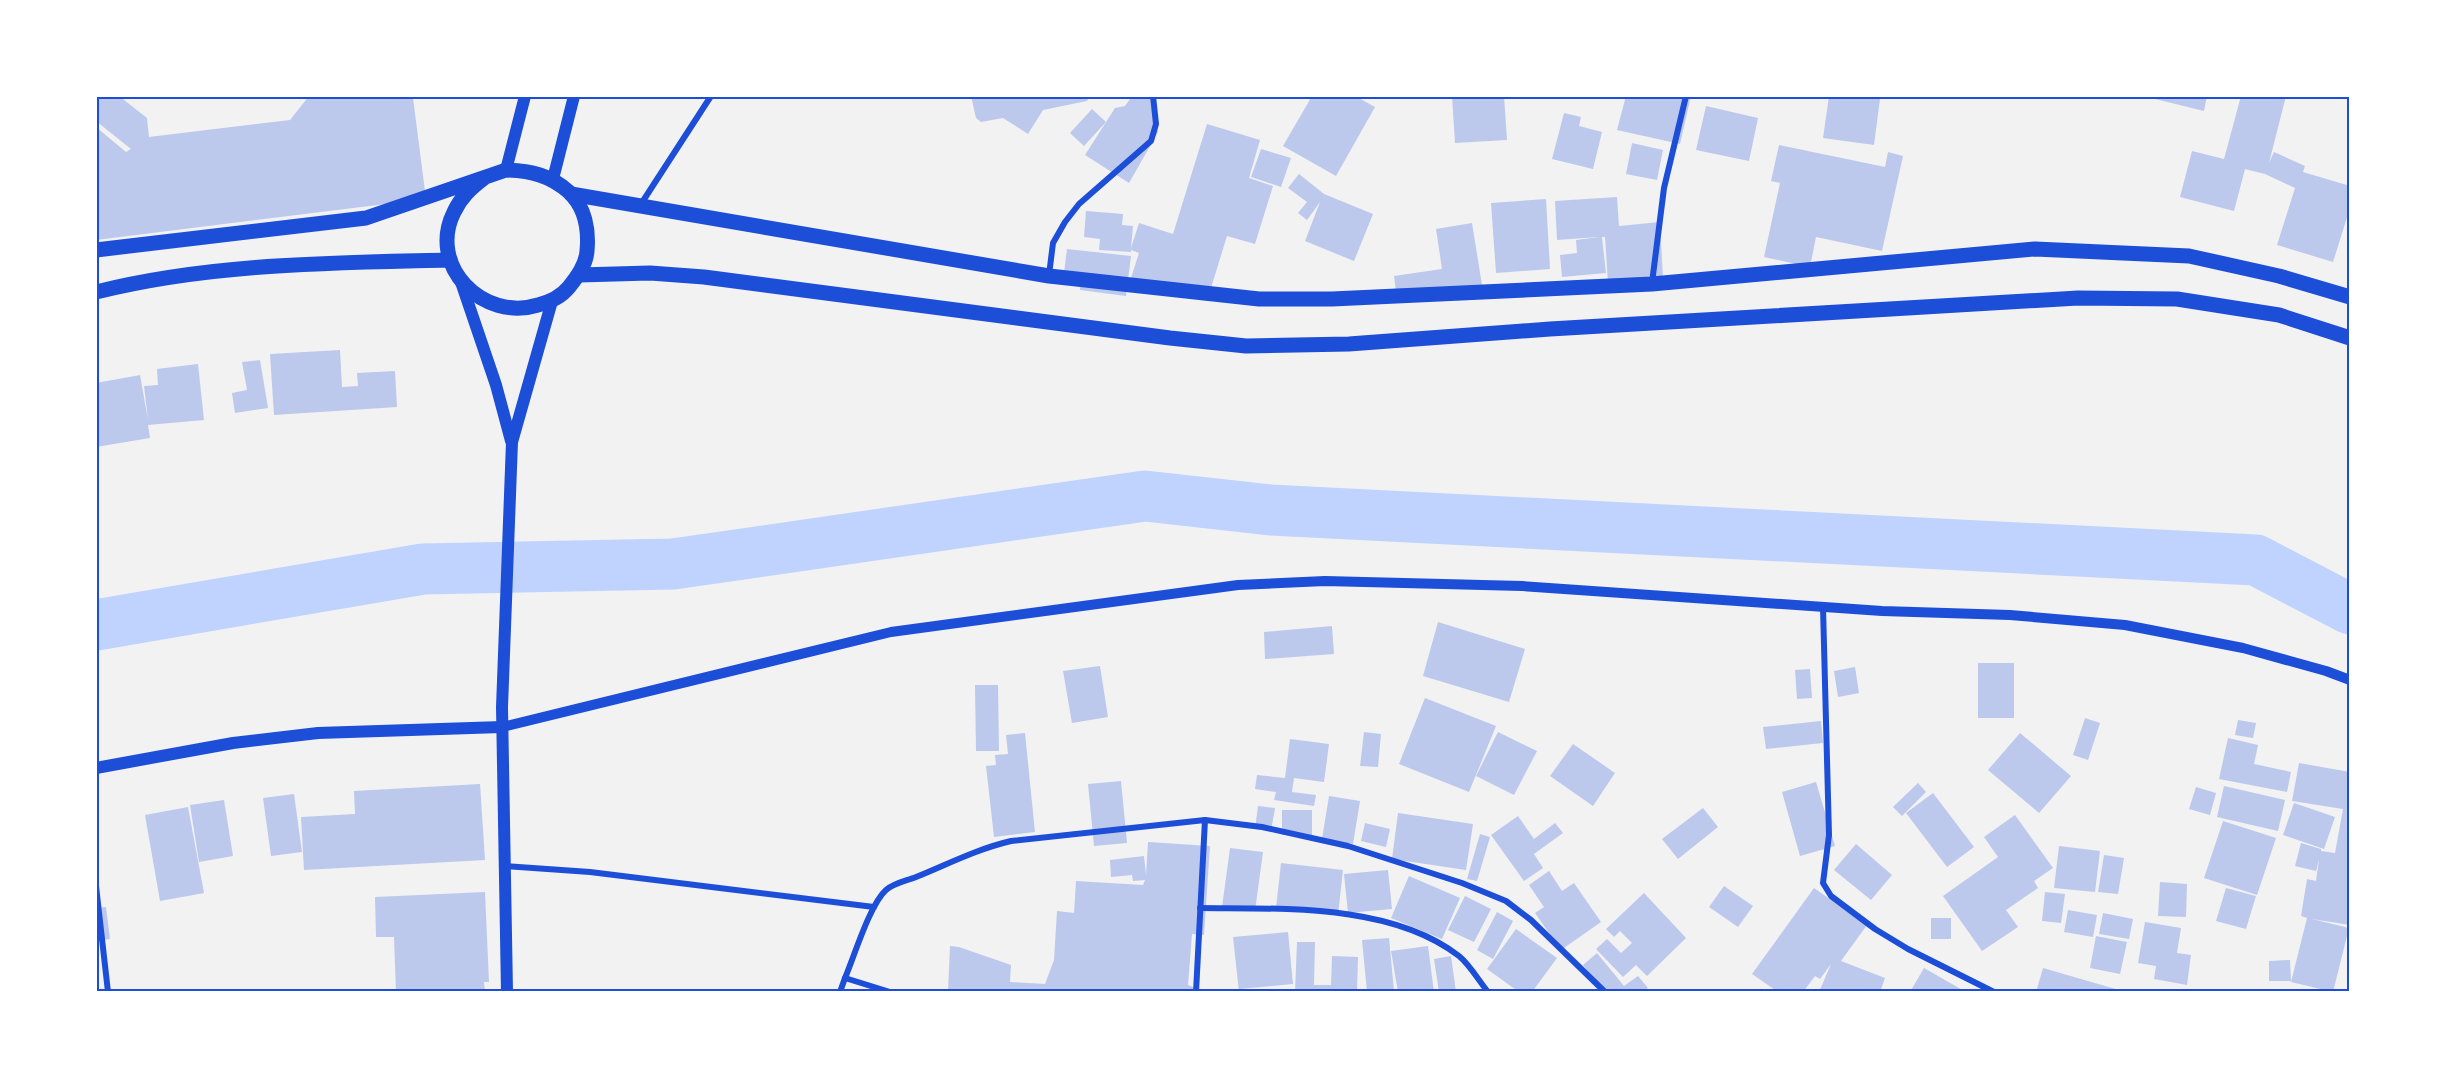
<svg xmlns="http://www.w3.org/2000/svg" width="2446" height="1088" font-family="'Open Sans',sans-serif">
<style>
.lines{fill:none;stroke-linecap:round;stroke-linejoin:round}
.river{stroke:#bfd3fe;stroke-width:51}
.building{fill:#bdc9ec}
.minor{stroke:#1d4ed8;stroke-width:6}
.tertiary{stroke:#1d4ed8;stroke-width:10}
.secondary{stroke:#1d4ed8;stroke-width:12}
.primary{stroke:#1d4ed8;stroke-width:15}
.neatline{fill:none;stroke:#1d4ed8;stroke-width:2}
</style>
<rect width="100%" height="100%" fill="#f2f2f2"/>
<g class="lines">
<path class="river" d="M96 625 423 569 673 564 1145 496 1270 510 2256 560 2350 609"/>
</g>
<g class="building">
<path d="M96 96H119L147 118 149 137 290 120 309 96H411L413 98 426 199 96 240V127L126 152 131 149 96 121Z"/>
<path d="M971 96H1006L1010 99 1011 96 1095 97 1089 98 1087 101 1043 110 1028 134 1003 118 981 122 976 118Z"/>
<path d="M1132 96H1151L1158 132 1129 183 1085 155 1115 108 1125 106Z"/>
<path d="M1312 96H1355L1375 107 1336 176 1283 146Z"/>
<path d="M1452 96H1504L1507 140 1455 143Z"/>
<path d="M1626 96H1691L1680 144 1617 130Z"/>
<path d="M1829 96H1858L1880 99 1874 145 1823 138Z"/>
<path d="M2143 96H2207L2204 111Z"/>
<path d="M2241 96H2286L2269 163 2274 152 2305 166 2303 172 2350 186V208L2333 262 2277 245 2295 188 2265 174 2245 169 2234 211 2180 197 2192 151 2224 159Z"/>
<path d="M1706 106 1758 118 1749 161 1696 150Z"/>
<path d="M1092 109 1106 122 1084 146 1070 133Z"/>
<path d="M1564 113 1581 117 1579 126 1602 132 1593 169 1552 159Z"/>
<path d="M1207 124 1260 140 1249 178 1273 186 1255 244 1227 236 1207 301 1131 278 1139 253 1131 250V252L1099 250 1100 239 1084 237 1086 211 1123 214 1122 225 1133 226 1131 248 1139 223 1173 234Z"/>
<path d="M1632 143 1663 150 1657 180 1626 174Z"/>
<path d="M1779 145 1885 167 1888 152 1903 156 1882 251 1816 237 1810 267 1764 257 1780 183 1771 181Z"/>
<path d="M1261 149 1291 158 1281 187 1251 177Z"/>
<path d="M1299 174 1324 194 1373 214 1354 261 1305 241 1320 202 1307 220 1298 213 1307 202 1288 188Z"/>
<path d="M1617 197 1619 226 1660 222 1663 279 1608 283 1605 237H1602L1606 273 1562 277 1560 255 1577 253 1576 240 1599 237 1557 240 1555 201Z"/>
<path d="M1546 199 1550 269 1496 273 1491 203Z"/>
<path d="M1472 223 1482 285 1397 299 1394 276 1442 269 1436 229Z"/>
<path d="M1067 249 1131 256 1126 296 1080 290 1081 275 1064 273Z"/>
<path d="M340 350 342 387 358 386 357 373 395 371 397 407 274 415 270 354Z"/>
<path d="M260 360 268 408 235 413 232 393 247 390 242 362Z"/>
<path d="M198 364 204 420 148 425 150 438 96 447V383L140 375 148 420 144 386 158 385 157 369Z"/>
<path d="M1438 622 1525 649 1509 702 1423 676Z"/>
<path d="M1332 626 1334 654 1265 659 1264 632Z"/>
<rect x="1978" y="663" width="36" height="55"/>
<path d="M1100 666 1108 717 1072 723 1063 671Z"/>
<path d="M1855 667 1859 693 1838 697 1834 671Z"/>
<path d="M1810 669 1812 698 1797 699 1795 670Z"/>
<path d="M975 685H998L999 751H976Z"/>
<path d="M1425 698 1496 726 1469 792 1399 764Z"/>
<path d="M2085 718 2100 723 2088 760 2073 755Z"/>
<path d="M2238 720 2256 723 2253 738 2235 735Z"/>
<path d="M1821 721 1823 743 1766 749 1763 727Z"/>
<path d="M1364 732 1381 734 1378 767 1360 766Z"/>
<path d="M1498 732 1537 751 1514 795 1476 776Z"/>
<path d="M1025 733 1035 832 994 837 986 766 996 765 995 755 1008 754 1006 735Z"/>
<path d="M2020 733 2071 776 2039 813 1988 770Z"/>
<path d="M2228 738 2258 745 2254 764 2291 772 2287 792 2219 779Z"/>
<path d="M1290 739 1329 744 1324 782 1294 778 1292 792 1316 795 1314 806 1274 800 1276 792 1255 789 1257 775 1285 778Z"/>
<path d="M1573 744 1615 773 1593 806 1550 776Z"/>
<path d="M2299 763 2350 772V925L2312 919 2349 928 2333 992 2291 982 2307 918 2301 916 2307 879 2316 881 2319 859 2316 871 2295 866 2301 843 2321 849V851L2335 853 2343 809 2292 801Z"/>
<path d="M1121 781 1127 843 1094 846 1088 784Z"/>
<path d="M1816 782 1835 846 1800 856 1782 792Z"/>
<path d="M1918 783 1926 792 1902 816 1893 807Z"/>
<path d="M480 784 485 860 304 870 301 817 355 814 354 791Z"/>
<path d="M2224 786 2285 800 2278 831 2217 817Z"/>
<path d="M2196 787 2216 793 2210 815 2189 809Z"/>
<path d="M1933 793 1974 847 1947 867 1906 813Z"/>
<path d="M294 794 302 852 271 856 263 798Z"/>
<path d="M1329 796 1360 801 1353 844 1322 839Z"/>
<path d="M224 800 233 856 199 862 190 805Z"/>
<path d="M2294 803 2335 817 2324 849 2283 835Z"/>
<path d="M1258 806 1275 808 1271 831 1255 829Z"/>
<path d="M188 807 204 893 160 901 145 815Z"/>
<path d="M1703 808 1718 827 1678 859 1662 839Z"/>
<rect x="1282" y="810" width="30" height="25"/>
<path d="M1398 813 1473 824 1466 870 1392 859Z"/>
<path d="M2015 815 2053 868 2034 881 2038 888 2006 910 2018 927 1982 951 1943 896 1998 857 1984 837Z"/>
<path d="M1518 816 1534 839 1555 823 1563 833 1534 854 1543 868 1524 881 1491 835Z"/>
<path d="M2223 821 2276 838 2257 895 2204 878Z"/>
<path d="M1365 823 1390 829 1386 847 1361 841Z"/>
<path d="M1480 834 1490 837 1477 881 1467 879Z"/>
<path d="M1148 842 1210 846 1204 935 1192 934 1188 985 1206 992H948L950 946 959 947 1011 965 1010 982 1045 984 1054 960 1057 911 1074 913 1076 881 1143 885 1145 880 1133 881 1132 875 1111 877 1110 860 1144 856 1146 875Z"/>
<path d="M1856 844 1892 875 1871 900 1834 870Z"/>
<path d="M2059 846 2100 851 2095 892 2054 888Z"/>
<path d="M1230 848 1263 852 1255 911 1222 907Z"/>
<path d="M2104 855 2124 858 2118 894 2098 892Z"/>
<path d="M1281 863 1343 870 1338 915 1276 908Z"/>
<path d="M1388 870 1392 909 1348 913 1344 874Z"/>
<path d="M1549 871 1562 891 1574 883 1601 922 1561 950 1535 913 1544 907 1529 885Z"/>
<path d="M1409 876 1460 898 1442 939 1391 918Z"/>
<path d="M2160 882 2187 884 2186 917 2158 916Z"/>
<path d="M1724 886 1753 906 1738 927 1709 907Z"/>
<path d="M1814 888 1867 925 1841 961 1885 978 1880 992H1819L1831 964 1820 979 1815 976 1803 992H1778L1752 974Z"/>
<path d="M2226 888 2256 896 2246 929 2216 921Z"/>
<path d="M485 892 489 982H484L485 992H396L394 937H376L375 897Z"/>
<path d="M2045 892 2065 894 2061 923 2042 921Z"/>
<path d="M1644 893 1686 938 1647 976 1636 965 1623 977 1596 949 1607 939 1621 953 1632 943 1620 931 1614 937 1606 929Z"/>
<path d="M1465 896 1491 909 1474 942 1448 930Z"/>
<path d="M106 907 110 939 96 941V908Z"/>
<path d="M2068 910 2097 915 2093 937 2064 932Z"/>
<path d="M1497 912 1513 921 1493 959 1477 950Z"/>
<path d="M2103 913 2133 919 2129 939 2099 934Z"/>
<rect x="1931" y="918" width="20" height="21"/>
<path d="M2145 922 2181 928 2177 953 2191 955 2187 985 2154 979 2156 966 2138 963Z"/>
<path d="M1516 929 1557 958 1532 992H1519L1487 969Z"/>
<path d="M1288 932 1293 984 1239 989 1286 990V992H1239L1233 937Z"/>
<path d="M2096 936 2127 942 2120 974 2090 968Z"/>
<path d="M1389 938 1394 991 1367 992 1362 940Z"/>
<path d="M1297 942H1315L1314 985H1331L1332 956 1358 957 1357 992H1295Z"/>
<path d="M1428 946 1434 992H1398L1391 951Z"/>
<path d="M1597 953 1624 986 1638 976 1648 988 1642 992H1604L1583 965Z"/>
<path d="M1451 956 1456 992H1439L1434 959Z"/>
<path d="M2290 960 2291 981H2269V961Z"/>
<path d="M1924 968 1966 992H1910Z"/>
<path d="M2043 968 2119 990 2118 992H2036Z"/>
</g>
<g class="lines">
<g class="minor">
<path d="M641 204 711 96"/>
<path d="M1049 275 1053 243 1065 222 1079 204 1151 141 1156 124 1153 96"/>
<path d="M1652 283 1664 188 1686 96"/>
<path d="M1823 607 1829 835 1823 883 1831 896 1875 929 1908 949 1994 992"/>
<path d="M1205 820 1262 827 1348 846 1462 883 1506 901 1531 920 1605 992"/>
<path d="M505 866 590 872 874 907"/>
<path d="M96 886 108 992"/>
<path d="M1200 908C1281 909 1391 903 1459 956 1470 965 1479 981 1488 992"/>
<path d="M845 978C854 957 870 904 886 890 894 883 906 881 916 877 948 864 977 849 1011 841L1205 820 1196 992"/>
<path d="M840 992 845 978 890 992"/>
</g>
<path class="tertiary" d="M502 727 891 632 1238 585 1325 581 1522 586 1882 611 2010 615 2125 625 2243 648 2326 671 2350 680"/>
<g class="secondary">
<path d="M506 170 525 96"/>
<path d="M553 179 574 96"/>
<path d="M461 282 496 385 511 441"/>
<path d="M96 768 233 743 318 733 502 727"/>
<path d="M507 992 502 707 512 442 552 301"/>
</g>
<g class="primary">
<path d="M571 194 1049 276 1259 299H1332L1652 284 2035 249 2189 256 2279 276 2350 297"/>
<path d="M96 250 366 218 506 170C531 171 550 175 569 192 585 207 589 230 587 251 586 265 577 277 569 287 561 297 550 302 538 305 483 322 427 266 454 212 461 197 471 188 484 178"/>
<path d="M579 275 650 273 704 277 1170 338 1246 346 1349 344 1550 329 2078 298 2177 299 2279 315 2350 338"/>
<path d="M96 292C212 263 332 263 450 260"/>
</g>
</g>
<rect width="2446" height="1088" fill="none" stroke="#ffffff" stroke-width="195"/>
<rect x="98" y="98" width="2250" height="892" class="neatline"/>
</svg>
